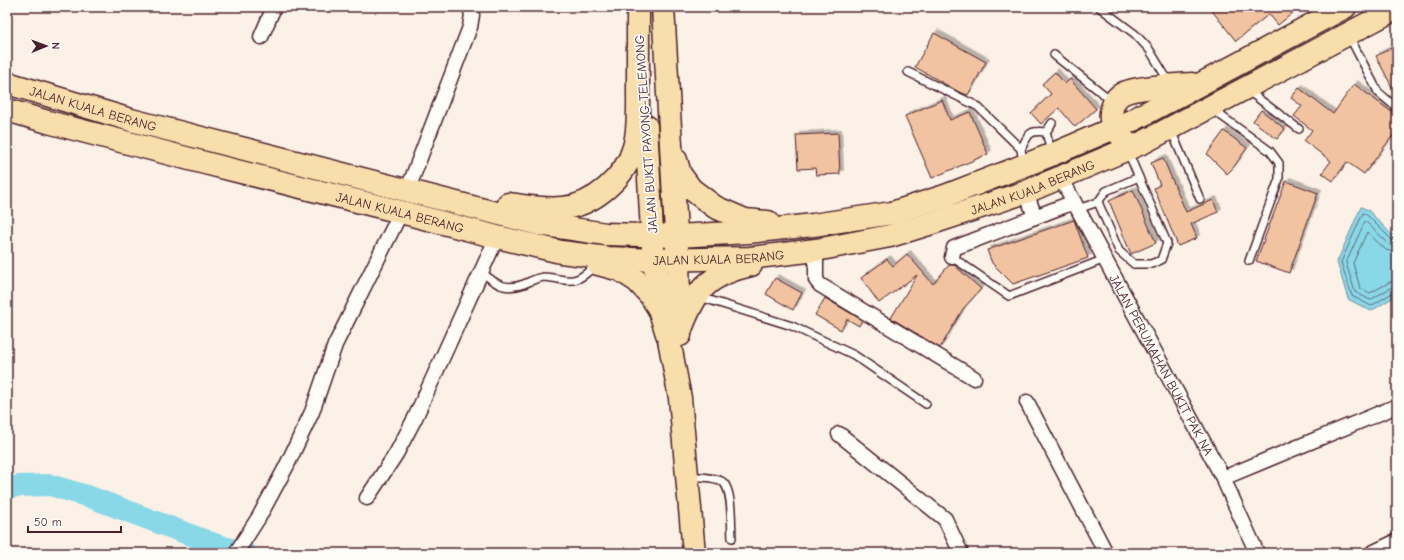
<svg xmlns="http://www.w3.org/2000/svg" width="1404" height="560" font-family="'Comic Neue',sans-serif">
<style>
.water{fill:#89d8e8;stroke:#708e9c}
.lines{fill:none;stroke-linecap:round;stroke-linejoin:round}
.shore{stroke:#636977;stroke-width:1}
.river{stroke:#89d8e8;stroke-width:22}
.building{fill:#f1c3a1;stroke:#4a1f2b;filter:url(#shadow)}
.lane-casing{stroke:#4a1f2b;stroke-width:10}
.street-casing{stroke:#4a1f2b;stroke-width:17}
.primary-casing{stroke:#4a1f2b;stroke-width:25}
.highway-casing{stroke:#4a1f2b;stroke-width:25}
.lane{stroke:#fdfcf7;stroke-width:7}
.street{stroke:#fdfcf7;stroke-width:14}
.primary{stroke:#f8deab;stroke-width:22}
.highway{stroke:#f8deab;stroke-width:22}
.labels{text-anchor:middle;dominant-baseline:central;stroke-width:3.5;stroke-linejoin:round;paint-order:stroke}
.street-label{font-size:13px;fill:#4a1f2b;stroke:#fdfcf7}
</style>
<defs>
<filter id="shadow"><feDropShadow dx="3.5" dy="-3.5" stdDeviation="0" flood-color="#0004"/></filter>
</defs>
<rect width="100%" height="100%" fill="#fbf1e6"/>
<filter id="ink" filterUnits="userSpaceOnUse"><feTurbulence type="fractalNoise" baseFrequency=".025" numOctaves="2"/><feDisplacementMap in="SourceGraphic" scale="8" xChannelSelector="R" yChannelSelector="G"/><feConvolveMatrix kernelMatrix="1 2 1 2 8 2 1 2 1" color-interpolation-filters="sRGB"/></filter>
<g filter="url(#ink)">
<path class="water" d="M1361 207 1368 210 1397 240V295L1371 311 1348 299 1337 262Z"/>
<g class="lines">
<g class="shore">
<path d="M1397 242 1393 241 1366 214 1363 213 1341 262 1352 296 1371 306 1394 292H1397"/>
<path d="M1397 247 1390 245 1365 221 1346 263 1355 292 1370 300 1392 287 1397 286"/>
<path d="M1397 253 1386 250 1367 232 1353 263 1360 288 1370 293 1390 282 1397 280"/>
</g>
<path class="river" d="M7 488 18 486 50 485 90 497 217 545 245 553"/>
</g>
<g class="building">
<path d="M1209 7H1300L1278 25 1269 14 1236 41Z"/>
<path d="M934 33 986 62 968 95 959 92 915 67Z"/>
<path d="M1397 45V97L1376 56Z"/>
<path d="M1055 72 1065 84 1070 79 1096 109 1075 127 1059 108 1041 124 1031 113 1051 94 1042 84Z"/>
<path d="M1354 84 1397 116V130L1364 174 1347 162 1333 181 1322 173 1331 161 1304 141 1312 130 1294 116 1302 106 1291 98 1299 88 1333 114Z"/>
<path d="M942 100 950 120 970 112 988 154 932 178 905 116Z"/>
<path d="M1261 110 1285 129 1277 139 1253 121Z"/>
<path d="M1224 131 1247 148 1233 168 1227 174 1207 154Z"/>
<path d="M838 133 840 174 816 175 815 168 798 169 796 135Z"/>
<path d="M1163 158 1186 212 1213 200 1218 212 1191 224 1197 238 1178 246 1154 188 1160 185 1151 163Z"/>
<path d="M1286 181 1318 193 1289 273 1256 261Z"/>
<path d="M1133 190 1156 243 1131 254 1109 201Z"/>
<path d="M1074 220 1088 258 1013 284 992 263 987 250Z"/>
<path d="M907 254 933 284 949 265H954L981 289 963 309 940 348 891 318 917 275 879 303 861 278 887 259 893 266Z"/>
<path d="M775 278 802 293 793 310 766 294Z"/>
<path d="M825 298 862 320 859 326 847 319 841 330 815 315Z"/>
</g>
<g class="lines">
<g class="lane-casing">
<g id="lane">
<path d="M1099 7 1135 34 1149 49 1169 82"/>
<path d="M1349 36 1378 92 1397 108"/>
<path d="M1054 55 1112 101"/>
<path d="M908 72 977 106 1021 149 1023 164"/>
<path d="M1247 90 1299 129"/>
<path d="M1213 110 1270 151 1279 163V179L1249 261"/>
<path d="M1171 130 1200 199"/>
<path d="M1046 132 1052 123"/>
<path d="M1021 149C1029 134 1028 130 1046 132L1051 152"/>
<path d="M1128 152 1167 243 1161 260 1151 264H1134L1119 251 1098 202 1106 191 1139 177"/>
<path d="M1078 209 1098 202"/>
<path d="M952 257 1009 296 1105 259"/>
<path d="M482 272C495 284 505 291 524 284 531 281 536 278 544 277 555 277 566 283 577 279 585 276 590 269 597 265"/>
<path d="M700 297 792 326 854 355 926 404"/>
<path d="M689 476C697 477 717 477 723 482 733 491 731 525 732 538"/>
</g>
</g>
<g class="street-casing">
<g id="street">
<path d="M261 37 274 7"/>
<path id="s1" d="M1061 178 1223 478 1257 553"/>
<path d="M408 189 470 27 472 15 470 7"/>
<path d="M1026 192 1035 217"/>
<path d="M816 250V280L820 285 974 378"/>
<path d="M952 257 954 248 1074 202"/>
<path d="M1027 402 1106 553"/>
<path d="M839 434 945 519 961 553"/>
<path d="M1223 478 1397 406"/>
<path d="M367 498 396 454 415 418 497 237"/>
<path d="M236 553 259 517 286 467 312 412 335 345 401 212"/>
<path d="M1372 553 1397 541"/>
</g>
</g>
<g class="primary-casing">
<g id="primary">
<path d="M654 260 680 398 694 553"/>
<path d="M678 260 680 335"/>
</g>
</g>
<g class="highway-casing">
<g id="highway">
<path d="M663 7 677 249"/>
<path id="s2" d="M7 83 131 120 539 224 606 234 677 236 749 232 813 225 892 213 945 196 1051 155 1133 120 1345 7"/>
<path id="s3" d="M7 110 48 122 205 163 401 212 497 237 561 252 608 258 654 260 750 258 816 250 890 236 929 224 1026 192 1144 142 1397 8"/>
<path d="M646 126 653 249"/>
<path d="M1123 138C1116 131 1109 123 1111 112 1113 104 1115 98 1122 94 1134 87 1177 85 1192 84"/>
<path d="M676 160 680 174 691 189 715 207 745 220 768 222"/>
<path d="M508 204C525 206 544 210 562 208 593 206 626 177 634 147 639 130 638 110 638 92 638 64 638 35 638 7"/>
<path d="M598 264 620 270 637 281 650 295 659 309 667 334"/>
<path d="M680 332C695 291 706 275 751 265"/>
</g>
</g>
<use href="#lane" class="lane"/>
<use href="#street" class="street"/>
<use href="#primary" class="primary"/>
<use href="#highway" class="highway"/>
</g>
</g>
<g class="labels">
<g class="street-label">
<text stroke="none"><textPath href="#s2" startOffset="90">JALAN KUALA BERANG</textPath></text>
<text transform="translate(646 134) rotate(-94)">JALAN BUKIT PAYONG-TELEMONG</text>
<text stroke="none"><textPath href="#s3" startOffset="1054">JALAN KUALA BERANG</textPath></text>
<text stroke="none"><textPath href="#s3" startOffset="406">JALAN KUALA BERANG</textPath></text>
<text stroke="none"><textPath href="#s3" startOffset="730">JALAN KUALA BERANG</textPath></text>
<text stroke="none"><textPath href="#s1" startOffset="212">JALAN PERUMAHAN BUKIT PAK NA</textPath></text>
</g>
</g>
<rect width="1404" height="560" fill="none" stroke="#fdfcf7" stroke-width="24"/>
<rect x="12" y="12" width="1380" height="536" fill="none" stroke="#4a1f2b" stroke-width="1.5" filter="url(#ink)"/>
<g transform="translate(46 46) rotate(89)" stroke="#fdfcf7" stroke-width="3" paint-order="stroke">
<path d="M0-3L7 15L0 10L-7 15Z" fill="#4a1f2b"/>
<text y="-6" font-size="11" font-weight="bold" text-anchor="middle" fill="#4a1f2b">N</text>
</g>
<path d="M28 526v6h93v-6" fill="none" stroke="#4a1f2b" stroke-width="2"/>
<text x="34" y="526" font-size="12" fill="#4a1f2b" stroke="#fdfcf7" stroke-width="3" paint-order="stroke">50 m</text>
</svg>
